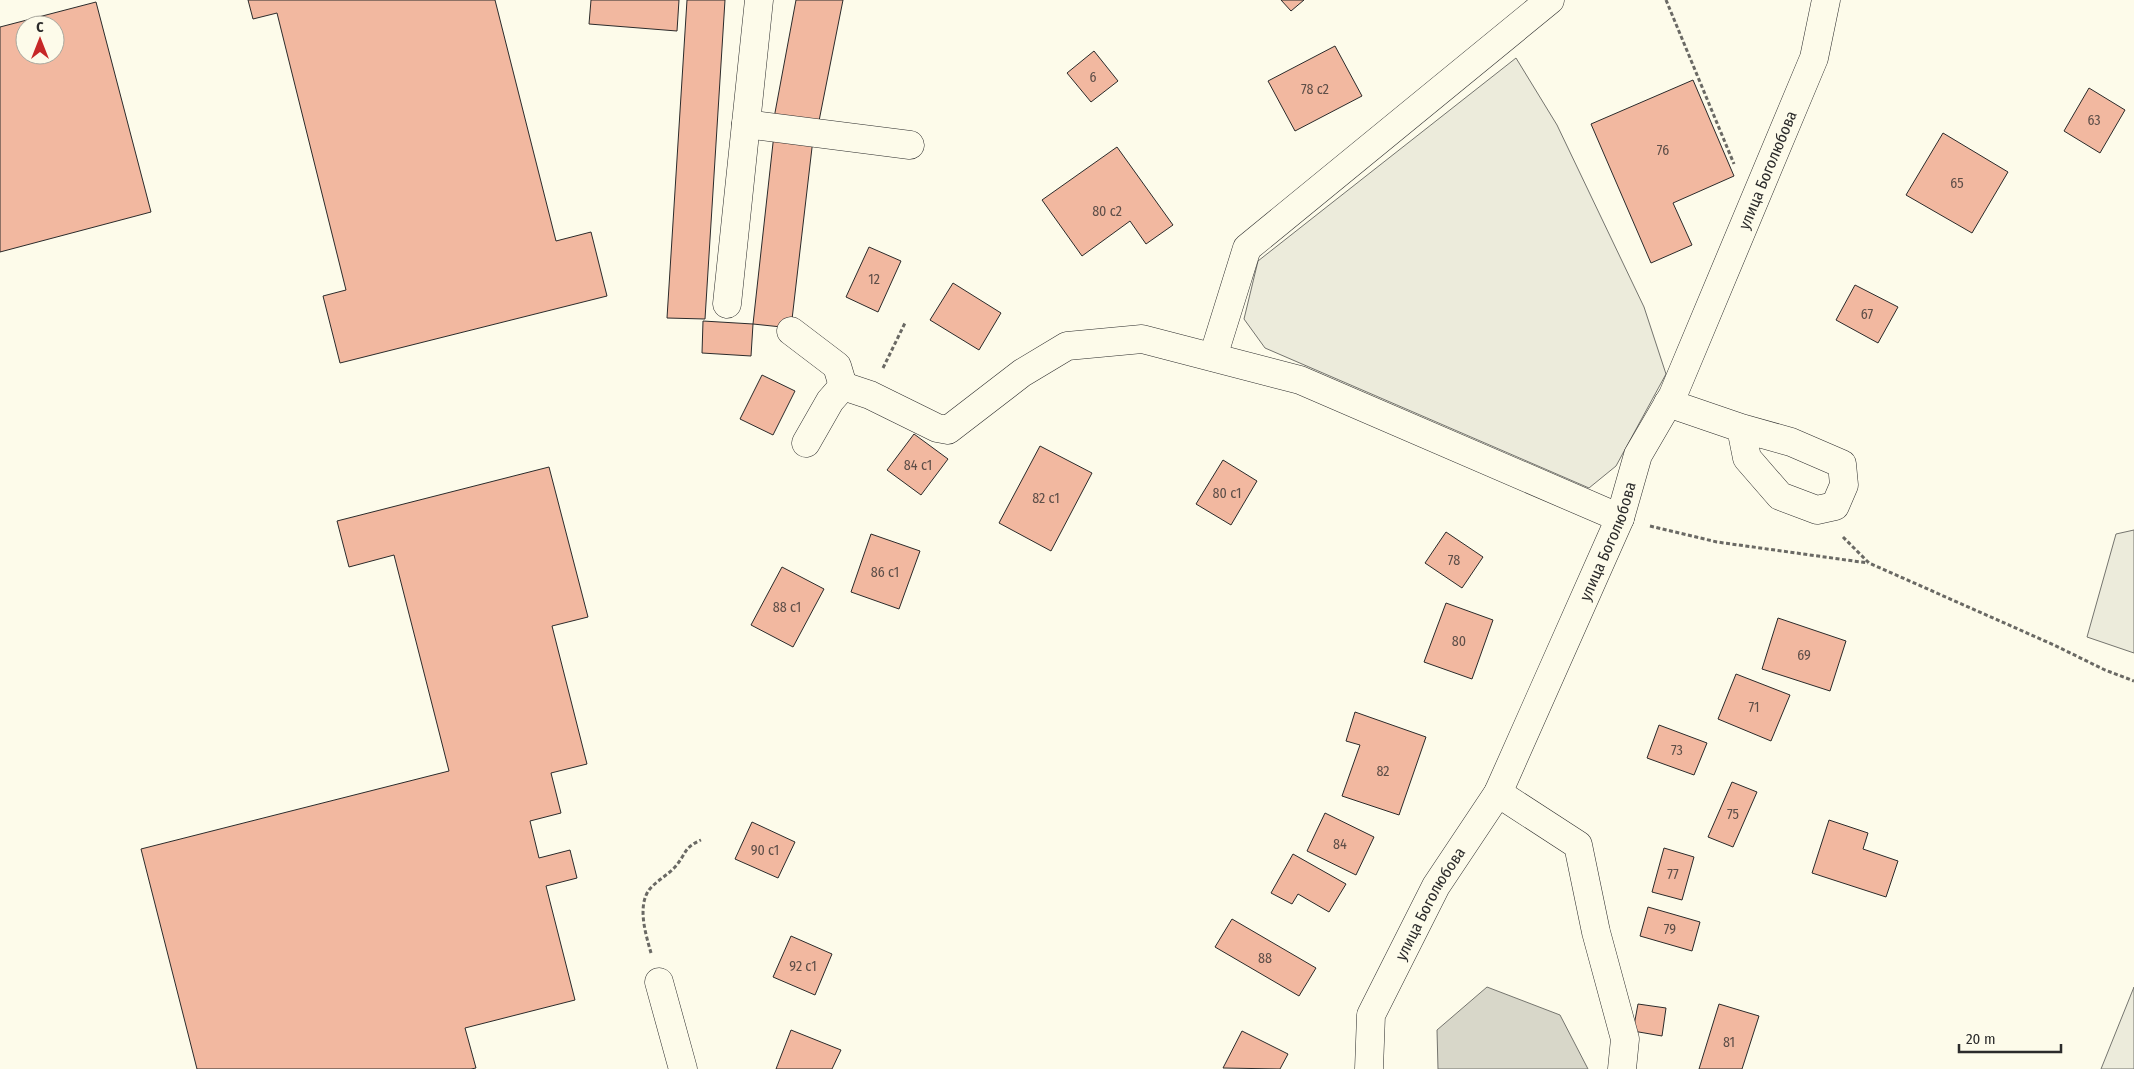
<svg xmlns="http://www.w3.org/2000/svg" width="2134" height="1069" font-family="'Fira Sans Condensed',sans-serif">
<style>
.green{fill:#ecebdb;stroke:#74746e}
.water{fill:#d8d7c9;stroke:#74746e}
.building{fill:#f2b8a0;stroke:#2b2b2b;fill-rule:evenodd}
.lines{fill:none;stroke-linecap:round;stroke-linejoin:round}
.minor-casing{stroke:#2b2b2b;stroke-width:29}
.path{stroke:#6a6964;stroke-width:3;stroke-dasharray:4 2.5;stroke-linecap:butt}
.minor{stroke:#fdfbea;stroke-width:28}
.labels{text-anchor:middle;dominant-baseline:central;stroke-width:4;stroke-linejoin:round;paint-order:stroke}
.number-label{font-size:14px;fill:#5d4e48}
.street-label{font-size:16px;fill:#2b2b2b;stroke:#fdfbea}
</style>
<rect width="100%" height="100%" fill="#fdfbea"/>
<g class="green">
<path d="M1516 58 1557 125 1644 307 1666 374 1616 466 1589 488 1265 348 1244 319 1258 261Z"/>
<path d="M2134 530V653L2087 637 2116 534Z"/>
<path d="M2134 987V1069H2101Z"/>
</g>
<path class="water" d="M1487 987 1560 1015 1588 1069H1438L1437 1030Z"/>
<g class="building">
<path d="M248 0H495L556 241 591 232 607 296 340 363 323 296 346 290 277 13 253 19Z"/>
<path d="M591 0H679L677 31 589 24Z"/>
<path d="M687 0H725L705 319 667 318Z"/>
<path d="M796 0H843L818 126 774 118Z"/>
<path d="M1281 0H1304L1291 11Z"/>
<path d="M96 2 151 212 0 252V27ZM25 25H55V55H25Z"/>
<path d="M1335 46 1362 96 1295 131 1268 81Z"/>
<path d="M1094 51 1118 81 1091 102 1067 73Z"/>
<path d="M1693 80 1734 176 1673 203 1692 245 1651 263 1591 124Z"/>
<path d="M2089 88 2125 110 2100 153 2064 131Z"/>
<path d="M1943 133 2008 172 1972 233 1906 195Z"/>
<path d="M774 134 813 139 791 328 753 324Z"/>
<path d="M1117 147 1173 225 1146 244 1130 221 1082 256 1042 200Z"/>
<path d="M869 247 901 261 878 312 846 297Z"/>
<path d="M953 283 1001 313 979 350 930 320Z"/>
<path d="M1855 285 1898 307 1878 343 1836 320Z"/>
<path d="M703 321 753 324 751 356 702 353Z"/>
<path d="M762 375 795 391 773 435 740 419Z"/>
<path d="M914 434 948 459 921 495 887 470Z"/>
<path d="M1040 446 1092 473 1051 551 999 523Z"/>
<path d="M1223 460 1257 481 1231 525 1196 504Z"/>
<path d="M549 467 588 617 552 626 587 764 551 773 561 813 530 821 539 858 570 850 577 878 546 886 575 1000 465 1028 476 1068 471 1069H197L141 849 449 771 394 555 349 567 337 521Z"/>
<path d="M1446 532 1483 557 1462 588 1425 563Z"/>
<path d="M871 534 920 551 899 609 851 592Z"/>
<path d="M782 567 824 589 793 647 751 625Z"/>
<path d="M1446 603 1493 620 1472 679 1424 662Z"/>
<path d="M1778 618 1846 641 1830 691 1762 669Z"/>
<path d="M1736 674 1790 695 1771 741 1718 719Z"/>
<path d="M1355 712 1426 737 1399 815 1342 796 1360 745 1346 741Z"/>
<path d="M1659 725 1707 743 1694 775 1647 758Z"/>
<path d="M1732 782 1757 792 1733 847 1708 837Z"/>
<path d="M1325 813 1374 837 1356 875 1307 851Z"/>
<path d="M1829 820 1868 833 1863 849 1898 861 1886 897 1812 873Z"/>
<path d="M752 822 795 842 778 878 735 859Z"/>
<path d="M1664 848 1694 857 1682 900 1652 892Z"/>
<path d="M1293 854 1346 884 1329 912 1298 894 1292 904 1271 893Z"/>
<path d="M1648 907 1700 922 1692 951 1640 936Z"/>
<path d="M1232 919 1316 968 1299 996 1215 947Z"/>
<path d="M791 936 832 954 815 995 773 977Z"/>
<path d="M1638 1004 1666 1008 1662 1036 1633 1031Z"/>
<path d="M1719 1004 1759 1016 1742 1069H1699Z"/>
<path d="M791 1030 841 1050 832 1069H776Z"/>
<path d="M1242 1031 1288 1054 1280 1069 1223 1068Z"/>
</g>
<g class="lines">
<g class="minor-casing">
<g id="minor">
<path d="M746 124 910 145"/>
<path d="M727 304 759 0"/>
<path d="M791 331 837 366 843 386"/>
<path d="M1213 357 1247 248 1550 0"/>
<path d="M1668 403 1741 428 1791 442 1842 464 1844 485 1835 506 1817 510 1780 496 1747 458 1741 428"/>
<path d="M806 443 830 401 843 386 870 395 937 428 948 430 1022 373 1067 346 1142 339 1300 380 1620 518"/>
<path d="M1498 793 1578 845 1596 932 1625 1039 1622 1069"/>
<path d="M659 982 683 1069"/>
<path id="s1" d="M1369 1069 1371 1015 1436 886 1498 793 1620 518 1638 455 1673 395 1814 58 1826 0"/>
</g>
</g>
<g class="path">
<path d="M1666 0 1734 164"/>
<path d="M883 368 905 323"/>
<path d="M1650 526 1717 542 1868 563"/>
<path d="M1843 537 1869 563 2054 645 2105 670 2134 681"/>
<path d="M651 953C646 935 637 907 649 890 656 881 668 875 675 867 687 853 683 848 701 840"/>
</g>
<use href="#minor" class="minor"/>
</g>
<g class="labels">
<g class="number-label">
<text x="1093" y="77">6</text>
<text x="1315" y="89">78 с2</text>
<text x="2094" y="120">63</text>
<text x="1663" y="150">76</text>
<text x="1957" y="183">65</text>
<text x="1107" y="211">80 с2</text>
<text x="874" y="279">12</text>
<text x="1867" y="314">67</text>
<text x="918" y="465">84 с1</text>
<text x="1227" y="493">80 с1</text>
<text x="1046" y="498">82 с1</text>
<text x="1454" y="560">78</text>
<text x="885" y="572">86 с1</text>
<text x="787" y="607">88 с1</text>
<text x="1459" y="641">80</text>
<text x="1804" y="655">69</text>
<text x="1754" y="707">71</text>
<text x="1677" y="750">73</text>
<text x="1383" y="771">82</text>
<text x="1733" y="814">75</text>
<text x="1340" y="844">84</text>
<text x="765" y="850">90 с1</text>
<text x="1673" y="874">77</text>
<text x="1670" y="929">79</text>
<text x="1265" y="958">88</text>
<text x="803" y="966">92 с1</text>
<text x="1729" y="1042">81</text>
</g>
<g class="street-label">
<text stroke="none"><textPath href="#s1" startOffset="990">улица Боголюбова</textPath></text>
<text stroke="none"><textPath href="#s1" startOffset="585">улица Боголюбова</textPath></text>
<text stroke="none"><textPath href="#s1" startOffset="180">улица Боголюбова</textPath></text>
</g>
</g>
<g transform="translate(40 40)"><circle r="24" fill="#fdfbea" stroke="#a9a89e"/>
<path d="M0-4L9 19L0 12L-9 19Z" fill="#c62828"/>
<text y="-8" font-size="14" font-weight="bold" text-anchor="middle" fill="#2b2b2b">С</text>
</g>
<path d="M1959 1044v8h102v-8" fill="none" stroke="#2b2b2b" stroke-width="2.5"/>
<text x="1966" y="1044" font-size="15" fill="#2b2b2b" stroke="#fdfbea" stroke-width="4" paint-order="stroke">20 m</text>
</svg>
